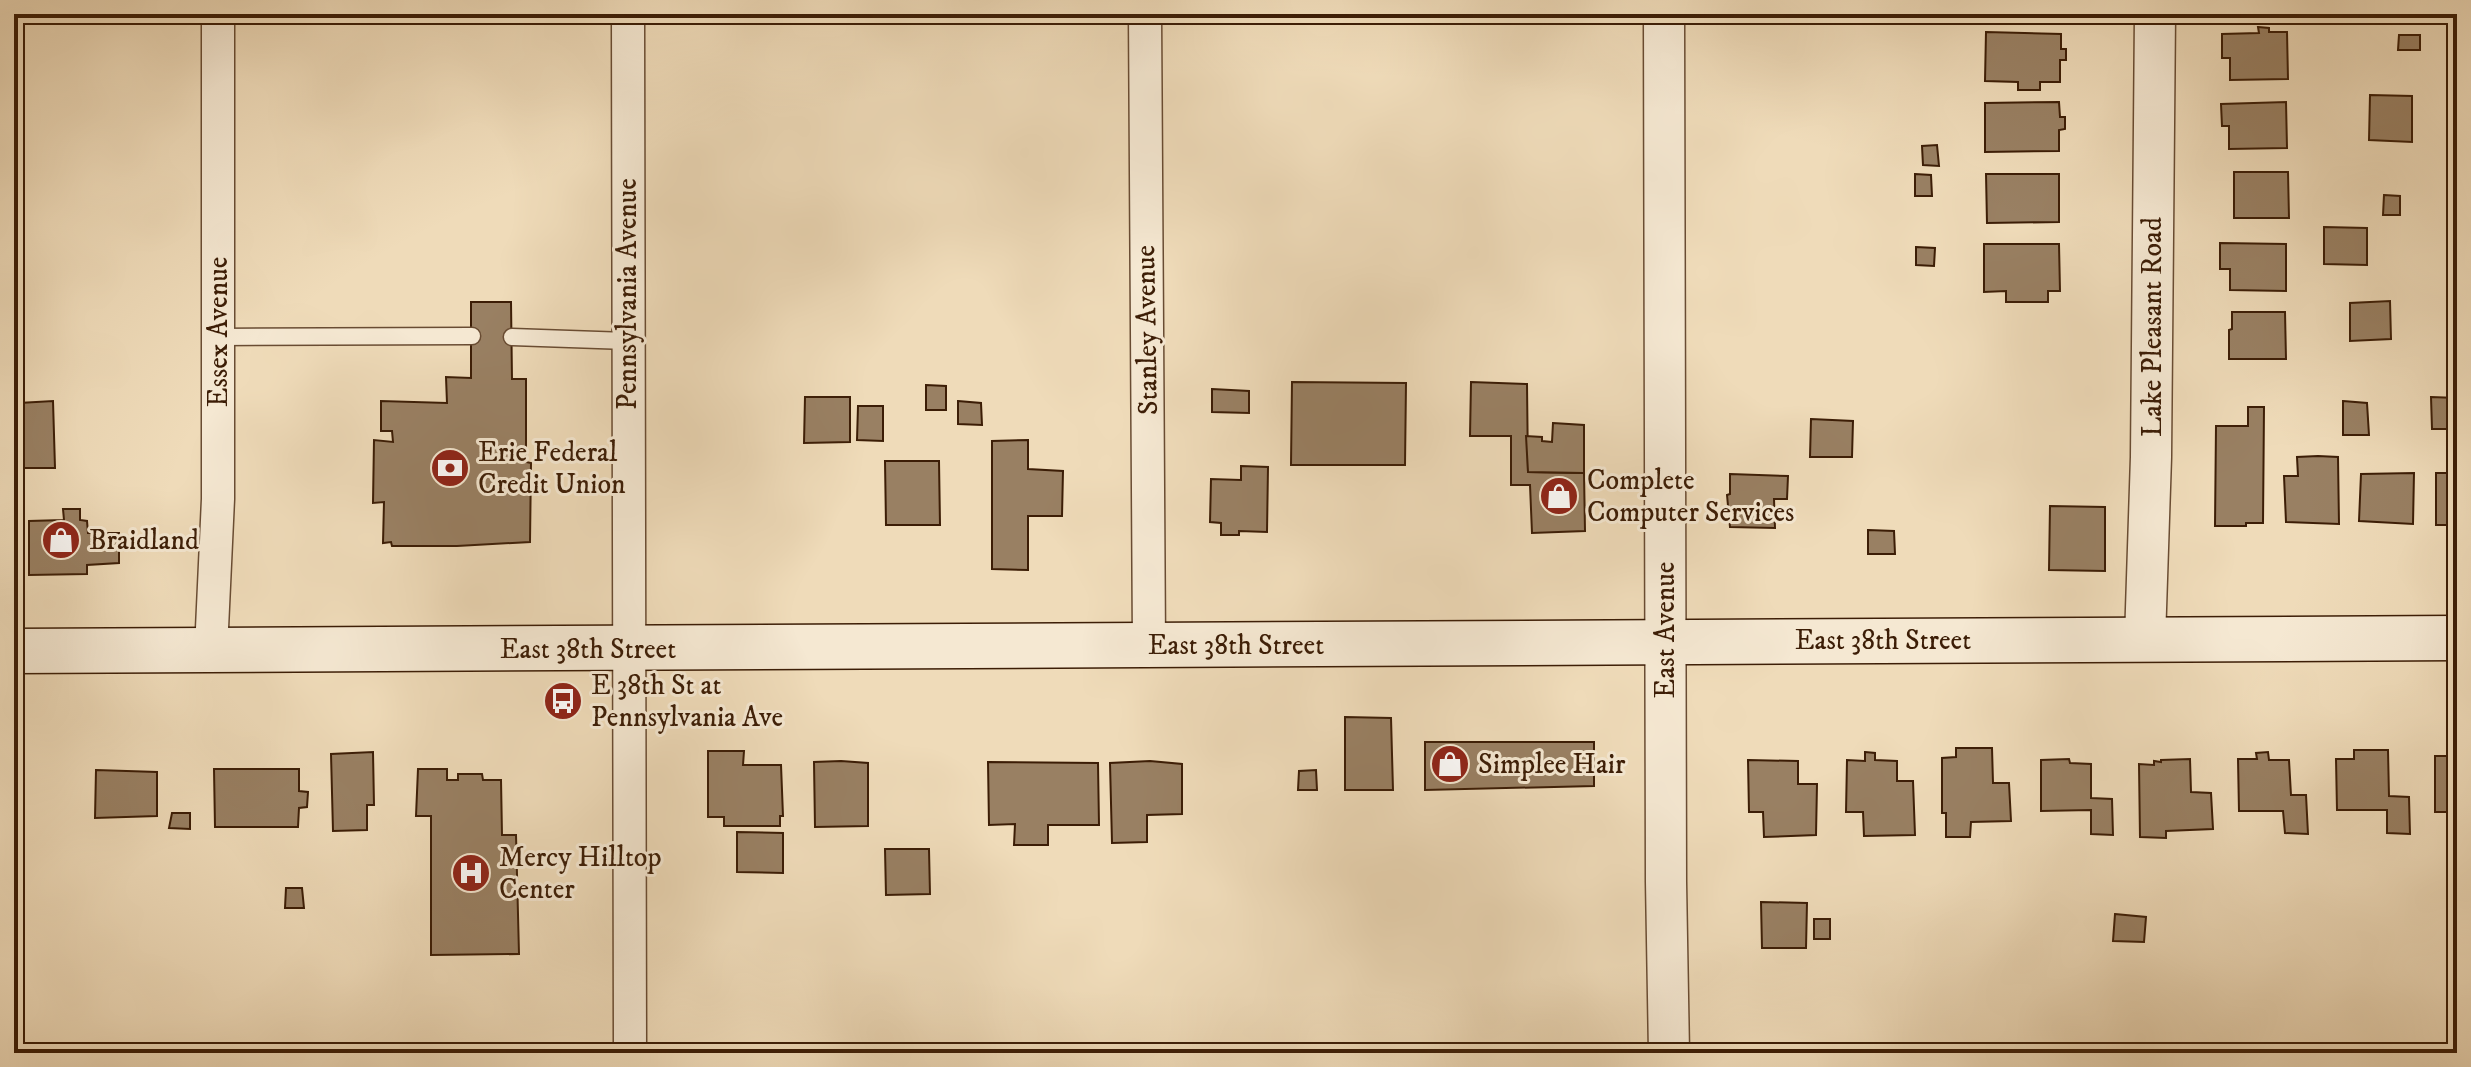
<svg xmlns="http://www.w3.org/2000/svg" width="2471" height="1067" font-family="'IM FELL DW Pica',serif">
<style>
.building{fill:#998063;stroke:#3c1d06;stroke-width:2}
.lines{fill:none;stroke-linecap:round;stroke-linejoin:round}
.service-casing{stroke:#694c33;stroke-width:19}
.minor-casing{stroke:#694c33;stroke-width:35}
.tertiary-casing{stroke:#694c33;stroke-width:43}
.secondary-casing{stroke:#3c1d06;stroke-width:47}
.service{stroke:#f5e8d2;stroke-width:16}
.minor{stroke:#f5e8d2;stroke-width:32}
.tertiary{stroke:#f5e8d2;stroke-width:40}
.secondary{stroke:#f5e8d2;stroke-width:44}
.labels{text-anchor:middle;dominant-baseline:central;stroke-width:6;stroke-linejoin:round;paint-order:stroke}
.street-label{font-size:28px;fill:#3c1d06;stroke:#f5e8d2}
.poi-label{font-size:28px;fill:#3c1d06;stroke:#f5e8d2;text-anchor:start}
</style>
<rect width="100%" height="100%" fill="#efdbb9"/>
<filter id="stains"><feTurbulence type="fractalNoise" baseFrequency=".0025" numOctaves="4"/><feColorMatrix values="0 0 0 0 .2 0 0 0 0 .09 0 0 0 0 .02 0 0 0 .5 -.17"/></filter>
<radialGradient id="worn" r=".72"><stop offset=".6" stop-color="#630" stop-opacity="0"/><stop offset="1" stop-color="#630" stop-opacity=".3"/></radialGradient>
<g class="building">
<path d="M2258 27 2269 28V32H2287L2288 79 2230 80V58H2222V34L2259 33Z"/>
<path d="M1986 32 2061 34V49H2066V60H2060V82H2040V90H2018V82L1985 81Z"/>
<path d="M2399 35H2420V50H2398Z"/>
<path d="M2370 95 2412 96V142L2369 140Z"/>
<path d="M2059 102 2060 117H2065V129L2059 130V151L1985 152V103Z"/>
<path d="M2286 102 2287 148 2229 149V126H2222L2221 104Z"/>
<path d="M1937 145 1939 166 1923 165 1922 146Z"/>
<path d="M2234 172H2288L2289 218H2234Z"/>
<path d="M1915 174 1931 175 1932 196H1915Z"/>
<path d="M1986 174H2059V222L1987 223Z"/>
<path d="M2384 195 2400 196V215H2383Z"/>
<path d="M2324 227 2367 228V265L2324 264Z"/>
<path d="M2220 243 2286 244V291L2230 290V269H2220Z"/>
<path d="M1984 244H2059L2060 291H2048V302H2006V291L1984 292Z"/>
<path d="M1916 247 1935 248 1934 266 1916 265Z"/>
<path d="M2390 301 2391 339 2350 341V303Z"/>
<path d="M471 302H511L512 379H526V462L531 463 530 542 457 546H392L391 542 383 543 384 502 373 503 374 440 393 442 392 431H381V401L447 403 446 377 471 378Z"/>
<path d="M2232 312H2285L2286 359H2229V330L2232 329Z"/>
<path d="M1292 382 1406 383 1405 465H1291Z"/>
<path d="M1471 382 1527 384 1528 472 1584 473 1585 531 1532 533 1530 485H1511V436H1470Z"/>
<path d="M926 385 946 386V410H926Z"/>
<path d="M1212 389 1249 391V413L1212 412Z"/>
<path d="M805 397H850V442L804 443Z"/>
<path d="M2431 397 2457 398V429H2432Z"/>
<path d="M53 401 55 468H17L19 403Z"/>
<path d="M958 401 981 403 982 425 958 424Z"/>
<path d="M2343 401 2367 403 2369 435H2343Z"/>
<path d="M858 406H883V441L857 440Z"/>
<path d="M2248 407H2264L2263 523H2246V526H2215L2216 426H2248Z"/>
<path d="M1811 419 1853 421 1852 457H1810Z"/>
<path d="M1553 423 1584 425V473L1528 472 1526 436 1542 437V441L1552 442Z"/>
<path d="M1028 440V469L1063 471 1062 516H1028V570L992 569V441Z"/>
<path d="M2318 456 2338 457 2339 524 2286 522 2284 476H2298L2297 457Z"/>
<path d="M2451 459H2457V534H2454L2453 525H2436V473H2451Z"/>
<path d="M885 461H939L940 525H886Z"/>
<path d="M1241 466 1268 467 1267 532 1239 531V535H1221V523L1210 522 1211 479 1241 480Z"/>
<path d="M2414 473 2413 524 2359 521 2361 474Z"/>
<path d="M1730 474 1788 476 1787 499H1774L1775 528 1730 527 1727 495 1730 494Z"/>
<path d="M2050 506 2105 507V571L2049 570Z"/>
<path d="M63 509H80V520L87 521 88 533H119V563L87 565V574L29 575V521L64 520Z"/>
<path d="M1868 530 1894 531 1895 554H1868Z"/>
<path d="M1345 717 1391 718 1393 790H1345Z"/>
<path d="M1425 742H1594V786L1425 790Z"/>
<path d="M1956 748H1992L1993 783H2009L2011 821 1971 822 1970 837H1946V813H1942V758L1956 757Z"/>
<path d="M2354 750H2388L2389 796 2409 797 2410 834 2387 833V810H2337L2336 759H2354Z"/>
<path d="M708 751H744L743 765H781L783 816H780V826H724V817H708Z"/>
<path d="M2452 751H2457V812H2435V756H2452Z"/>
<path d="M373 752 374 805H367V830L333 831 331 754Z"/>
<path d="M1865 752 1875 753V760L1897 761V781H1913L1915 835 1864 836 1863 812H1846L1847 760 1865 761Z"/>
<path d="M2268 752 2269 760H2289L2291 795H2306L2308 834 2285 833 2283 811H2239L2238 759H2257L2256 753Z"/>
<path d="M2069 759 2070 763 2091 764V798L2112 799 2113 835 2091 834V810L2041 811V760Z"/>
<path d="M2190 759 2191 792 2211 793 2213 829 2166 831V838L2140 837 2139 764 2154 765V761L2161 762V760Z"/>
<path d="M1748 760 1798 761V784H1817L1816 835 1764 837 1763 812H1749Z"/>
<path d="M841 761 868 763V826L815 827 814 762Z"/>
<path d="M1150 761 1182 764V814L1147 815V842L1112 843 1110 763Z"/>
<path d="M988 762 1098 763 1099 825H1048V845H1014L1015 824 989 825Z"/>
<path d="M214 769H299V791L308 792 307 807 299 808 298 827H215Z"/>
<path d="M418 769H447V780H458V774H482L483 780H501L502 835H516L519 954 431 955V816H416Z"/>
<path d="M96 770 157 772V816L95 818Z"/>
<path d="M1316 770 1317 790H1298L1299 771Z"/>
<path d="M172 813H190V829L169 828Z"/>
<path d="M737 832 783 833V873L737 872Z"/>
<path d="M885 849H929L930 894 886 895Z"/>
<path d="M286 888H302L304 908H285Z"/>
<path d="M1761 902 1807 903 1806 948H1762Z"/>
<path d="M2115 914 2146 917 2144 942 2113 941Z"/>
<rect x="1814" y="919" width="16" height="20"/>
</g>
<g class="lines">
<g class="service-casing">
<g id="service">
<path d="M218 337 472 336"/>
<path d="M512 337 627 341"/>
</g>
</g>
<g class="minor-casing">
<g id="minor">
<path d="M628 14 630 1053"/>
<path d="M1145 14 1149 645"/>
<path d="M211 650 218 499V14"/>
</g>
</g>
<g class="tertiary-casing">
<g id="tertiary">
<path d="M1664 14 1666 882 1669 1053"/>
<path d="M2145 639 2151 457 2155 14"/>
</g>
</g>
<g class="secondary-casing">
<path id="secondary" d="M14 651 2457 638"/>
</g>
<use href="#service" class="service"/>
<use href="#minor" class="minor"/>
<use href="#tertiary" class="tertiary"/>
<use href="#secondary" class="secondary"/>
</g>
<defs>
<g id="bank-disc" transform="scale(2)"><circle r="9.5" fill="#8f2418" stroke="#f5e8d2"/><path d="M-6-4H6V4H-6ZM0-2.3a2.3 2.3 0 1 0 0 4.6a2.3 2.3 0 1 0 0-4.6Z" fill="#fff"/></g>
<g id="shop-disc" transform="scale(2)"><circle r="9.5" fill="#8f2418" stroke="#f5e8d2"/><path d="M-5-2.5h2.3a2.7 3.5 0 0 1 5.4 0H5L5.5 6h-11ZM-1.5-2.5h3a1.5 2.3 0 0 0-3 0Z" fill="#fff"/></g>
<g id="bus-disc" transform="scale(2)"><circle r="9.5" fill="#8f2418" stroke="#f5e8d2"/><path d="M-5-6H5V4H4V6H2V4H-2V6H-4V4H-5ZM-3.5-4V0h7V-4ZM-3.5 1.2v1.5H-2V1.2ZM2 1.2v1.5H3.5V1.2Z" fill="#fff"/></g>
<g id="hospital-disc" transform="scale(2)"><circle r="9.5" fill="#8f2418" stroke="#f5e8d2"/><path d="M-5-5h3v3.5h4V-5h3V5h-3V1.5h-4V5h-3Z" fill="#fff"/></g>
</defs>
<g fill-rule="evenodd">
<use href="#bank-disc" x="450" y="468"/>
<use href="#shop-disc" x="1559" y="496"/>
<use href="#shop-disc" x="61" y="540"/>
<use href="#bus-disc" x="563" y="701"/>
<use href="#shop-disc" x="1450" y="764"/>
<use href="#hospital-disc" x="471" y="873"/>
</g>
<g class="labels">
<g class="street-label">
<text transform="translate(627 294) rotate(-90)">Pennsylvania Avenue</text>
<text transform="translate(2152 327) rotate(-90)">Lake Pleasant Road</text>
<text transform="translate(1147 330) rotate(-91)">Stanley Avenue</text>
<text transform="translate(218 332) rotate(-90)">Essex Avenue</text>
<text transform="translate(1665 630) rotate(-90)">East Avenue</text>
<text x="1883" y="640">East 38th Street</text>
<text x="1236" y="645">East 38th Street</text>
<text x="588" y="649">East 38th Street</text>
</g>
<g class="poi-label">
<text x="478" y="452">Erie Federal<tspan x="478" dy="32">Credit Union</tspan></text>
<text x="1587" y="480">Complete<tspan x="1587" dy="32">Computer Services</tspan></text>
<text x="89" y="540">Braidland</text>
<text x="591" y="685">E 38th St at<tspan x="591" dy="32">Pennsylvania Ave</tspan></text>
<text x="1478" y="764">Simplee Hair</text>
<text x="499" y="857">Mercy Hilltop<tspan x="499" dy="32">Center</tspan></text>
</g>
</g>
<rect width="2471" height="1067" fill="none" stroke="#efdbb9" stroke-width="48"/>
<rect x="16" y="16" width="2439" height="1035" fill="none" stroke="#3c1d06" stroke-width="4"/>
<rect x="24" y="24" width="2423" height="1019" fill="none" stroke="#3c1d06" stroke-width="2"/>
<rect width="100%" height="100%" filter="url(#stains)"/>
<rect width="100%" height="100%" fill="url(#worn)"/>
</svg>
